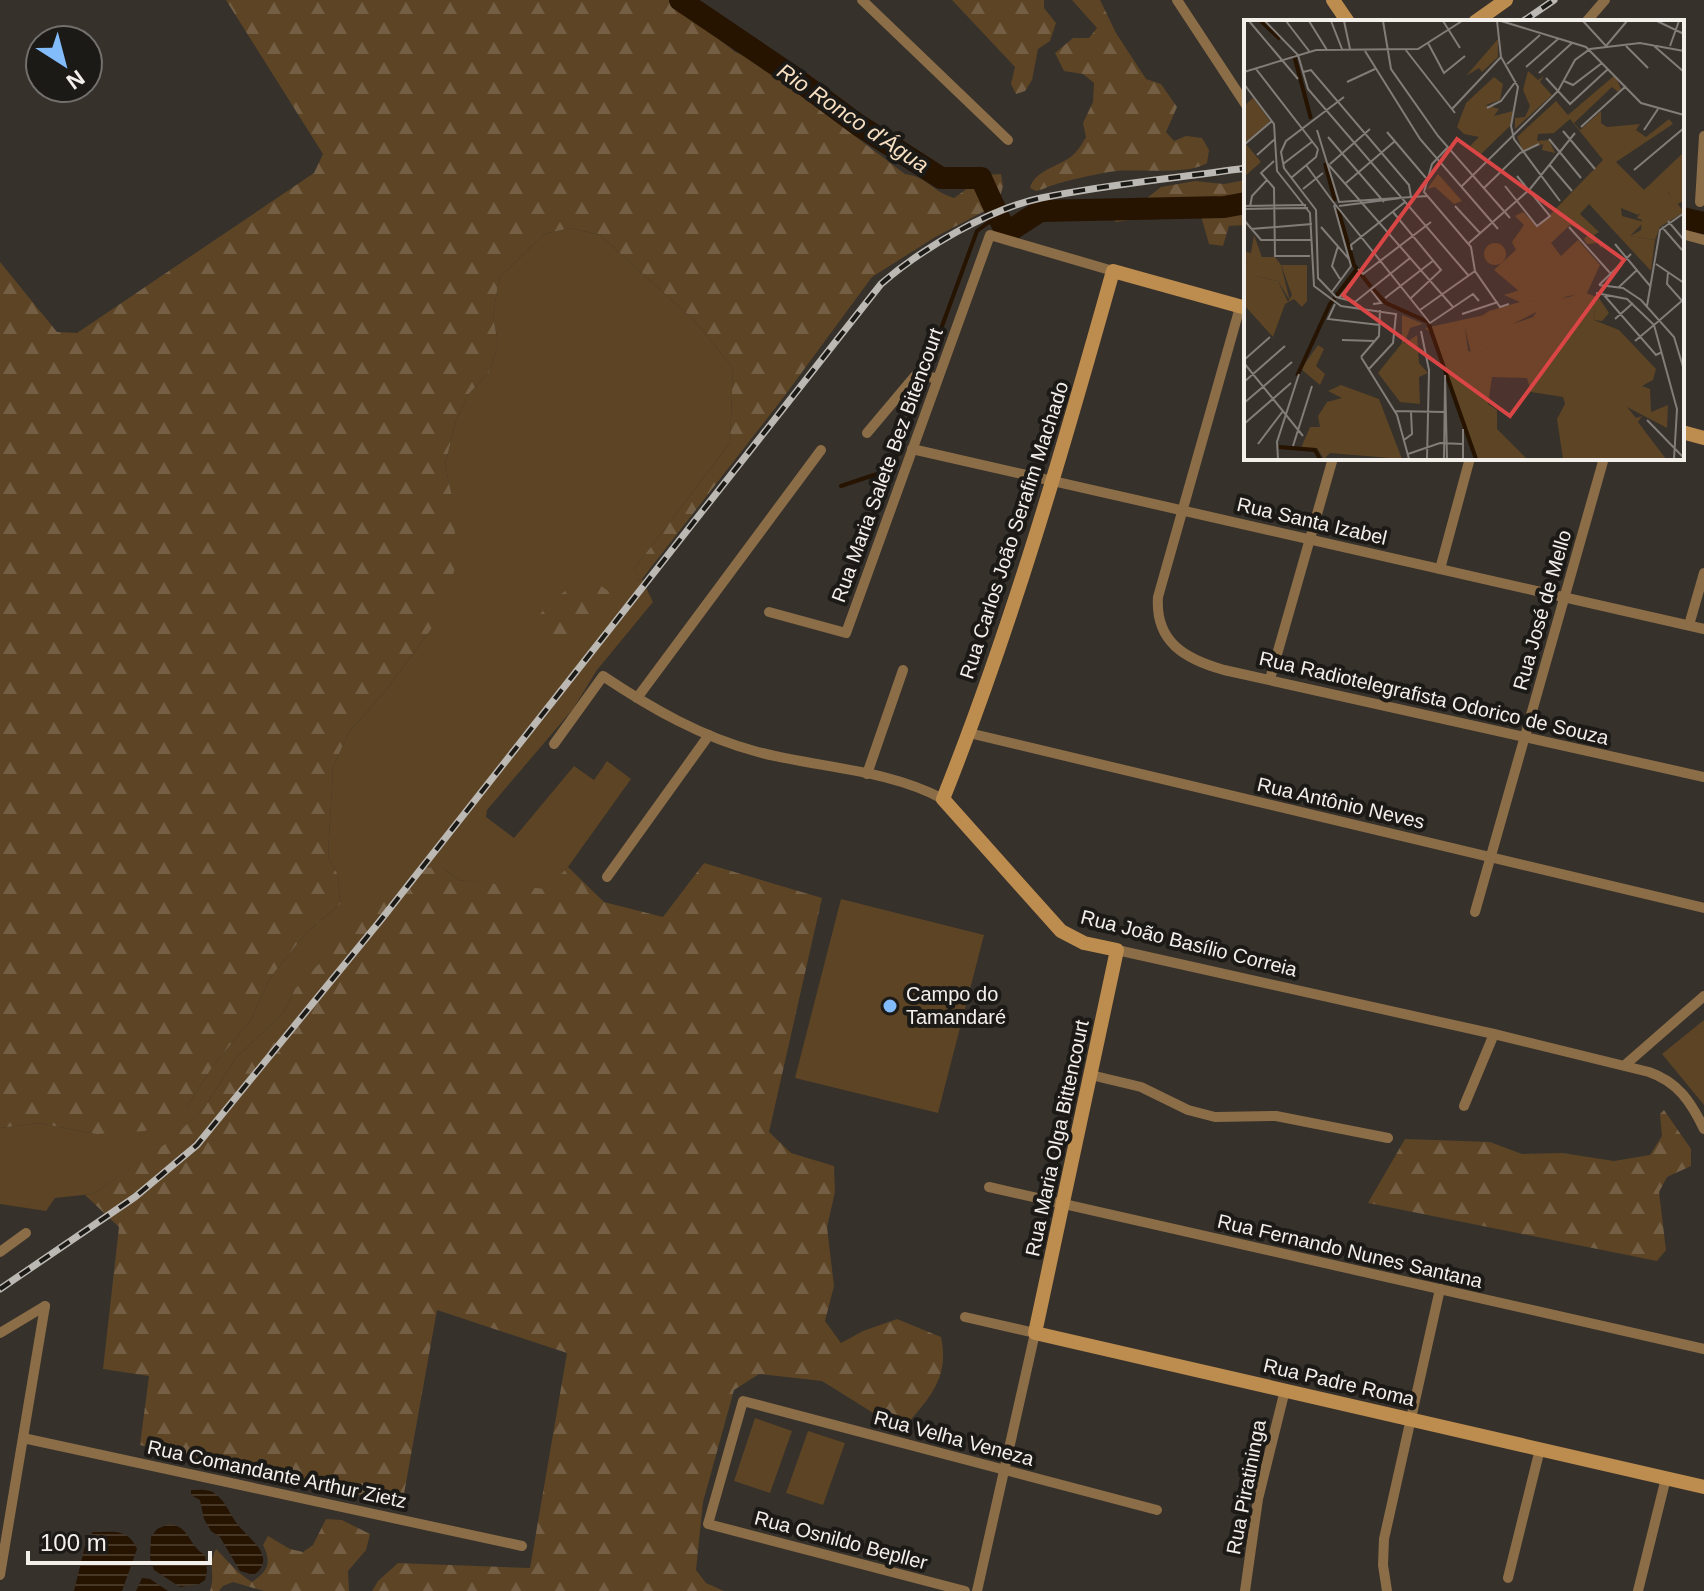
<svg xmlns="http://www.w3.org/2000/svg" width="1704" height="1591" font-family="Arial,sans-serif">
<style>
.green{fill:#5c4425}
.forest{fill:url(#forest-firs)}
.water{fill:url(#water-rules)}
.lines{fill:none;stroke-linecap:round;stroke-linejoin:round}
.stream{stroke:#261300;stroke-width:4}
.river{stroke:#261300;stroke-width:22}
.street{stroke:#8b6d47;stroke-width:10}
.secondary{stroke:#bd8c4f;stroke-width:14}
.rail-casing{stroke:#bcb8b3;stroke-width:7}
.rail{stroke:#1c1a17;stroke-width:4;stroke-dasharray:12;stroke-linecap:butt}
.poi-dot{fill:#83bcfb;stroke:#1c1a17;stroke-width:3}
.labels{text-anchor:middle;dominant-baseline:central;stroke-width:8;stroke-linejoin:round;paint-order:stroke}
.street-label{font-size:20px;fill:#f3efeb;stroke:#1c1a17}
.poi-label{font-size:20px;fill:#f3efeb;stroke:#1c1a17;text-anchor:start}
.water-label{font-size:22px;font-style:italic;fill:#f7dfc2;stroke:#1c1a17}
.inset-river{fill:none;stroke:#261300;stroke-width:4}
.inset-road{fill:none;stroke:#827d78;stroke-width:2}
.view{fill:#da4645;fill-opacity:0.15;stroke:#da4645;stroke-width:4}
.inset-edge{fill:none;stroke:#f3efeb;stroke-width:4}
</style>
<defs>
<pattern id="forest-firs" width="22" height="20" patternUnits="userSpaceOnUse" patternTransform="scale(2)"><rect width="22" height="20" fill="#5c4425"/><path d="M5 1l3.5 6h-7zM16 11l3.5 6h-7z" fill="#745f45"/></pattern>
<pattern id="water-rules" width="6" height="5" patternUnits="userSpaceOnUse" patternTransform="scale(2)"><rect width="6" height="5" fill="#261300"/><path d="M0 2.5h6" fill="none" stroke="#463625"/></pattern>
</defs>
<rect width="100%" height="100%" fill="#36312b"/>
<g class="green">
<path d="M570 228 600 235 695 321 733 368 730 443 634 569 637 581 642 579 653 602 597 670 573 709 487 810 486 817 514 838 574 766 594 780 607 761 631 779 568 867 546 890 458 880 443 868 295 989 284 1012 236 1058 206 1105 171 1141 93 1194 55 1198 46 1211 0 1204V1128L38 1123 96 1134 187 1106 213 1066 251 1020 270 978 305 934 340 904 338 875 328 857 333 767 349 732 386 690 432 628 452 496 445 465 456 421 467 396 489 372 498 344 493 316 499 278 544 234Z"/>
<path d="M841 899 984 935 938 1113 795 1078Z"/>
<path d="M1704 1020V1105L1662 1054Z"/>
<path d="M755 1418 792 1431 770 1493 734 1481Z"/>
<path d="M808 1431 845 1443 823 1505 786 1493Z"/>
</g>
<g class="forest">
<path d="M226 0H671L735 52 751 58 905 174C928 177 931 191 954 198L986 175 1001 174 1003 186 998 204 937 236 872 277 783 398 642 579 637 581 631 578 634 569 730 443 733 368 695 321 600 235 570 228 544 234 499 278 493 316 498 344 489 372 467 396 456 421 445 465 452 496 457 561 445 602 432 628 386 690 349 732 333 767 328 857 338 875 340 904 305 934 270 978 251 1020 213 1066 187 1106 145 1131 96 1134 38 1123 0 1128V262L57 332 77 333 314 173 323 154Z"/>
<path d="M952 0H1044V8L1056 23 1050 41 1038 49 1032 80 1025 91 1016 94 1011 84 1015 67Z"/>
<path d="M1072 0H1100L1116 33 1146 79 1161 84 1177 107 1166 132 1174 141 1186 136 1202 138 1209 150 1207 163C1189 175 1139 169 1116 171 1100 173 1057 182 1043 189L1036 191 1030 188C1035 169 1063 166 1075 153 1079 149 1083 142 1086 137L1083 123 1093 102 1094 83 1083 74 1064 71 1055 53 1073 38H1089L1097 28Z"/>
<path d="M1246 180V225L1229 226 1223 246 1209 244 1201 216 1180 213 1169 219 1155 216 1116 222 1110 215 1120 203 1142 202 1161 187 1195 181 1224 184Z"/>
<path d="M590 578 608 591 614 601C586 630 574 649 532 627 540 608 570 584 590 578Z"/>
<path d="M704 863 822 898 769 1132 791 1153 834 1166 835 1192 827 1227 834 1286 825 1321 841 1343 863 1331 897 1319 941 1337C949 1375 933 1394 909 1422L875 1414 822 1381 759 1374 734 1390 703 1502 696 1570 706 1583 724 1591H372L378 1581 398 1563 530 1568 567 1353 437 1310 402 1505 140 1445 149 1376 103 1369 119 1227 85 1195 93 1194 171 1140 206 1105 236 1058 284 1012 295 989 411 867 443 868 458 880 546 889 568 867 604 902 663 917Z"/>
<path d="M1664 1110 1691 1149V1166L1667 1177 1659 1192 1666 1250 1657 1261 1368 1203 1405 1139 1490 1142 1522 1154 1562 1153 1614 1161 1650 1155 1662 1136 1660 1114Z"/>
<path d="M326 1519 342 1520 370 1534 366 1550 348 1571 349 1591H264L233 1582 223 1586 219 1591H210C216 1573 207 1567 216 1549 228 1561 237 1573 252 1582 268 1571 272 1563 263 1545L268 1536 290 1549 303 1552 313 1545Z"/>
</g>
<g class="water">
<path d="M191 1490C197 1490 204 1489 210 1491 224 1496 229 1514 238 1525 249 1539 278 1557 254 1575L240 1571 220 1537 211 1531 204 1519 200 1500 191 1495Z"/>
<path d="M169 1524C190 1526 189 1547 205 1555L207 1571 205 1580 199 1584 180 1587 154 1570 150 1558 151 1537 157 1529Z"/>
<path d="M93 1532C114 1532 128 1528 137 1549L122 1591H74L87 1538Z"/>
<path d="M142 1578 150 1579 168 1591H136Z"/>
</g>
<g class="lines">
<g class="stream">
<path d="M938 337 977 231 989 222 1002 224"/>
<path d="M841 486 892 469 920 387"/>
</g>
<g class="river">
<path d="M680 0 791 75 857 124 941 178H981L1002 224 1011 230 1040 211 1224 207 1246 203"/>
<path d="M1682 218 1704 223"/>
</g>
<g class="street">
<path d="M862 0 1008 140"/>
<path d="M1177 0 1246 105"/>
<path d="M1586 22 1605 0"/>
<path d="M1700 202 1704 136"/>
<path d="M1682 234 1704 240"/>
<path d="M1240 307 1158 597C1155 642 1185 659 1224 670L1704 777"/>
<path d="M867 433 915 376 938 378"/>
<path d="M912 449 1704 629"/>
<path d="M1440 569 1470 458"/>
<path d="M769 612 846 633 990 235 1113 271"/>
<path d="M1689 625 1704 573"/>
<path d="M1270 679 1333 458"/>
<path d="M637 698 821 450"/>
<path d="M969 733 1704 908"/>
<path d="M554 744 603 676C651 708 701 737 758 752 819 768 887 769 943 799"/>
<path d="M867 774 903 670"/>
<path d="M607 877 709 735"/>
<path d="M1475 912 1604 458"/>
<path d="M1117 950 1494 1034 1649 1072C1678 1082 1691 1102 1704 1129"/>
<path d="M1625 1065 1704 996"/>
<path d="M1091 1075 1141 1087 1188 1110 1215 1117 1276 1116 1388 1138"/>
<path d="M1464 1106 1494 1034"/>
<path d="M989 1187 1704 1349"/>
<path d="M0 1252 26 1233"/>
<path d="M965 1317 1035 1333 977 1591"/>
<path d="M0 1333 45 1306"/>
<path d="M23 1438 522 1546"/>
<path d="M0 1575 45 1306"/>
<path d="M1508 1578 1540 1449"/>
<path d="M965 1591 708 1524 743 1401 1157 1510"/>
<path d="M1245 1591 1258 1499 1285 1390"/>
<path d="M1387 1591 1383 1565 1384 1539 1440 1289"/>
<path d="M1638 1591 1666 1478"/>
</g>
<g class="secondary">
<path d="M1333 0 1348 22"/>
<path d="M1475 22 1506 0"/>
<path d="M1246 308 1113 271C1063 449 1012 626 943 799L1061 931 1084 943 1117 950 1035 1333 1704 1487"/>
<path d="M1682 432 1704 438"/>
</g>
<g class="rail-casing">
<g id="rail">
<path d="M1522 22 1554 0"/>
<path d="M0 1289 135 1197 197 1145 380 921 881 284C921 249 989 209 1041 198 1108 184 1178 178 1246 168"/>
</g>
</g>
<use href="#rail" class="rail"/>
</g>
<circle class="poi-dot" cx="890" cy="1006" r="8"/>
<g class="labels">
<g class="street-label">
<text transform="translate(887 465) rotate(-70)">Rua Maria Salete Bez Bitencourt</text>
<text transform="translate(1312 521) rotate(13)">Rua Santa Izabel</text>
<text transform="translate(1014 530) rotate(-72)">Rua Carlos João Serafim Machado</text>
<text transform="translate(1542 610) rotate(-74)">Rua José de Mello</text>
<text transform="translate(1434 698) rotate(13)">Rua Radiotelegrafista Odorico de Souza</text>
<text transform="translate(1341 803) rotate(13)">Rua Antônio Neves</text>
<text transform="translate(1189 943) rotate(14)">Rua João Basílio Correia</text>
<text transform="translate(1057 1138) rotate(-78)">Rua Maria Olga Bittencourt</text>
<text transform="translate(1350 1251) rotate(13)">Rua Fernando Nunes Santana</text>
<text transform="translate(1339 1382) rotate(13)">Rua Padre Roma</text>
<text transform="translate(954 1438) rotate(15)">Rua Velha Veneza</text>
<text transform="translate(277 1474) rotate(12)">Rua Comandante Arthur Zietz</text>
<text transform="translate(1246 1487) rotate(-79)">Rua Piratininga</text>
<text transform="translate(841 1540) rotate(15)">Rua Osnildo Bepller</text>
</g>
<g class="poi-label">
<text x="906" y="994">Campo do<tspan x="906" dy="23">Tamandaré</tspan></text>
</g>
<g class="water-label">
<text transform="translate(853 118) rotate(34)">Rio Ronco d'Água</text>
</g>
</g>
<g transform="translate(1244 20)">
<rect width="440" height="440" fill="#36312b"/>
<path d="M424 172 440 192 416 207 411 220 386 216 397 210 398 200 393 198 403 184ZM10 215 18 237H31L37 245 46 281 34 261 11 256 3 245 0 231 7 233ZM240 234a11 11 0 1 1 22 0a11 11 0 1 1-22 0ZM276 270 288 282 331 272 342 273 355 278 365 293 358 301 350 300 351 288 327 274 269 304 237 333H227L221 308 245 291 276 282 260 275Z" fill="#5c4425"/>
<path d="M254 19V37L238 52 235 48 222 56ZM284 51 294 60 300 56 296 62 308 75 271 109V98L281 97 286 86 279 70ZM371 55 377 69 374 72 368 67 330 103 336 110 357 91V103L363 107 396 104 392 110 402 117 425 99 429 104 372 142 400 170 440 132V181L429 186 425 172 394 195 377 188 378 196 400 202 386 216 411 220 407 251 345 184 336 194 355 212 350 215 359 225 357 228 354 223 343 224 340 219 346 213 326 205 307 223 317 236 334 220 356 245 343 273 288 282 250 250 272 230 268 222 280 205 271 196 279 192 294 207 359 140 326 99 310 113 294 114 293 121 305 120 311 133 298 130 299 124 279 131 273 117 312 81 324 95ZM250 57 259 64 256 80 242 85 255 89 250 96 269 91 266 106 236 135 226 126 235 117 220 114 213 107 222 83ZM194 154 218 181 210 184 191 167 183 169ZM0 236 3 245 12 247V256L34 261 44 282 48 275 37 245H63V281L58 287 50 279 41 284 29 317 0 285ZM333 275 351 288 350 300 375 310 412 349 409 360 398 366 406 369 407 392 424 385 423 408 383 387 392 398 398 396 394 402 422 439H319L313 399 321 384 319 377 287 372 283 358 248 357 244 384 253 390V409L283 439H233L218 406 190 315 181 308 245 294 221 308 224 331 237 333 266 305 289 297 298 283ZM158 295 179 304 166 308 160 324 173 315 175 343 184 353 175 357 176 384 156 382 134 353 158 323ZM74 325 80 329 72 346 81 354 76 365 57 349ZM97 365 135 379 158 439 86 433 80 439 73 428H57L66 407H76L74 396 83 382 98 378 84 371Z" fill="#5c4425"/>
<path d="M9 78 26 101 2 124 17 142 0 157V86Z" fill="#5c4425"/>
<path class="inset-river" d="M17 1 36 19M50 35 67 99M81 143 91 181M94 189 110 245 127 267M129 269 142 283 184 302 232 439M53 356 86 284 112 250M35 427 71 430 76 439"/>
<path class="inset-road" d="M5 1 54 59M21 1 54 35 64 69 224 255M42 1 65 31M65 1 83 30M87 1 98 29M100 1 106 29M139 1 147 49 194 116 266 198M199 1 216 28M253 1 257 37 274 67 267 106 270 119 316 181M257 1 342 27 397 83 440 95M339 1 362 26 383 1M413 1 440 14M184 23 200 53 221 36M409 25 440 52M382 26 404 48M426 26 435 1M161 29 211 93M121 31 176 119 254 209M263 44 296 15M282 47 314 19M12 49 74 129M0 52 72 30 174 29 218 1M59 52 67 50 165 165 167 177M295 53 328 23M302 58 326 84 364 49M320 61 329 65 358 43M103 62 131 49M0 64 30 104 33 151 66 193 70 266 97 286 152 294 149 323 124 350M100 77 42 121 37 132 40 148 72 190 74 258 92 277 111 282 166 238M243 88 257 81 272 61M208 89 257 37M337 107 382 66M73 110 95 182 183 176M400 110 414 89M319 111 351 149M143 112 182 158M84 117 140 182M305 119 337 158M1 124 28 101M204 127 188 144 180 172 227 227 231 251 256 287 265 284M13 135 31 119M30 141 17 153 30 168 31 236H66M83 143 209 287M39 144 69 121M86 144 126 109M305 144 328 171M62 145 90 183M390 150 440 108M47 158 72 137 74 129M102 163 151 121M261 166 293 206 306 196 273 156M217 167 314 71 331 40 346 29 396 23 440 31M240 168 276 133 295 124M59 169 79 153M90 183 186 303 229 274 235 281M0 186 62 185M95 186 157 178M211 186 236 213M6 187 8 176 23 160M0 189 64 188M149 192 197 250 167 278M0 200 17 220H67M424 201 440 220M77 207 105 239M325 207 367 254M418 207 438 230M7 209 68 204M225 223 286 169 331 113M371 224 407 267M94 226 88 246 96 259M108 230 107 225 161 182M412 244 440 263M114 249 119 254 187 202M424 252 423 264 440 283M355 265 379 268 397 280 430 317 440 350M355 265 387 234M375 267 393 250M126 269 137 283 129 284M87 273 107 246 90 185M352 273 383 279 410 305 391 321M359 274 412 335 418 332M95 278 114 255M141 278 190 240M91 284 84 299 136 305M403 286 416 210 440 193M176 290 231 251M218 294 254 282M371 299 389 283M177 311 185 350 183 439M98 320 131 321M117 337 153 395 165 439M117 337 135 316 136 290M0 340 26 317M0 343 59 416M201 355 203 439M0 362 41 326M0 383 48 342M150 391 200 392M403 400 440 438M0 404 47 363M160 420 168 414 167 392M14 424 39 391M49 426 68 366M164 434 196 423 219 424M34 439 33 422 55 354M200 439 201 362M219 439V409M430 439 433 389 410 305 440 279"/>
<path class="view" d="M213 119 380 240 266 396 99 275Z"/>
<rect width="440" height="440" class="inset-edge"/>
</g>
<g transform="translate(64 64) rotate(144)"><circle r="38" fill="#1c1a17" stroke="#726f6c" stroke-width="2"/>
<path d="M0-6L14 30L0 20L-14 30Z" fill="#83bcfb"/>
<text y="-12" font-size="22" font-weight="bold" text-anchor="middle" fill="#f3efeb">N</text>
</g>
<path d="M28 1551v12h182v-12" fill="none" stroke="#f3efeb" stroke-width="4"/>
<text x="40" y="1551" font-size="24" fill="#f3efeb" stroke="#1c1a17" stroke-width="6" paint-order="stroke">100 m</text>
</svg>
